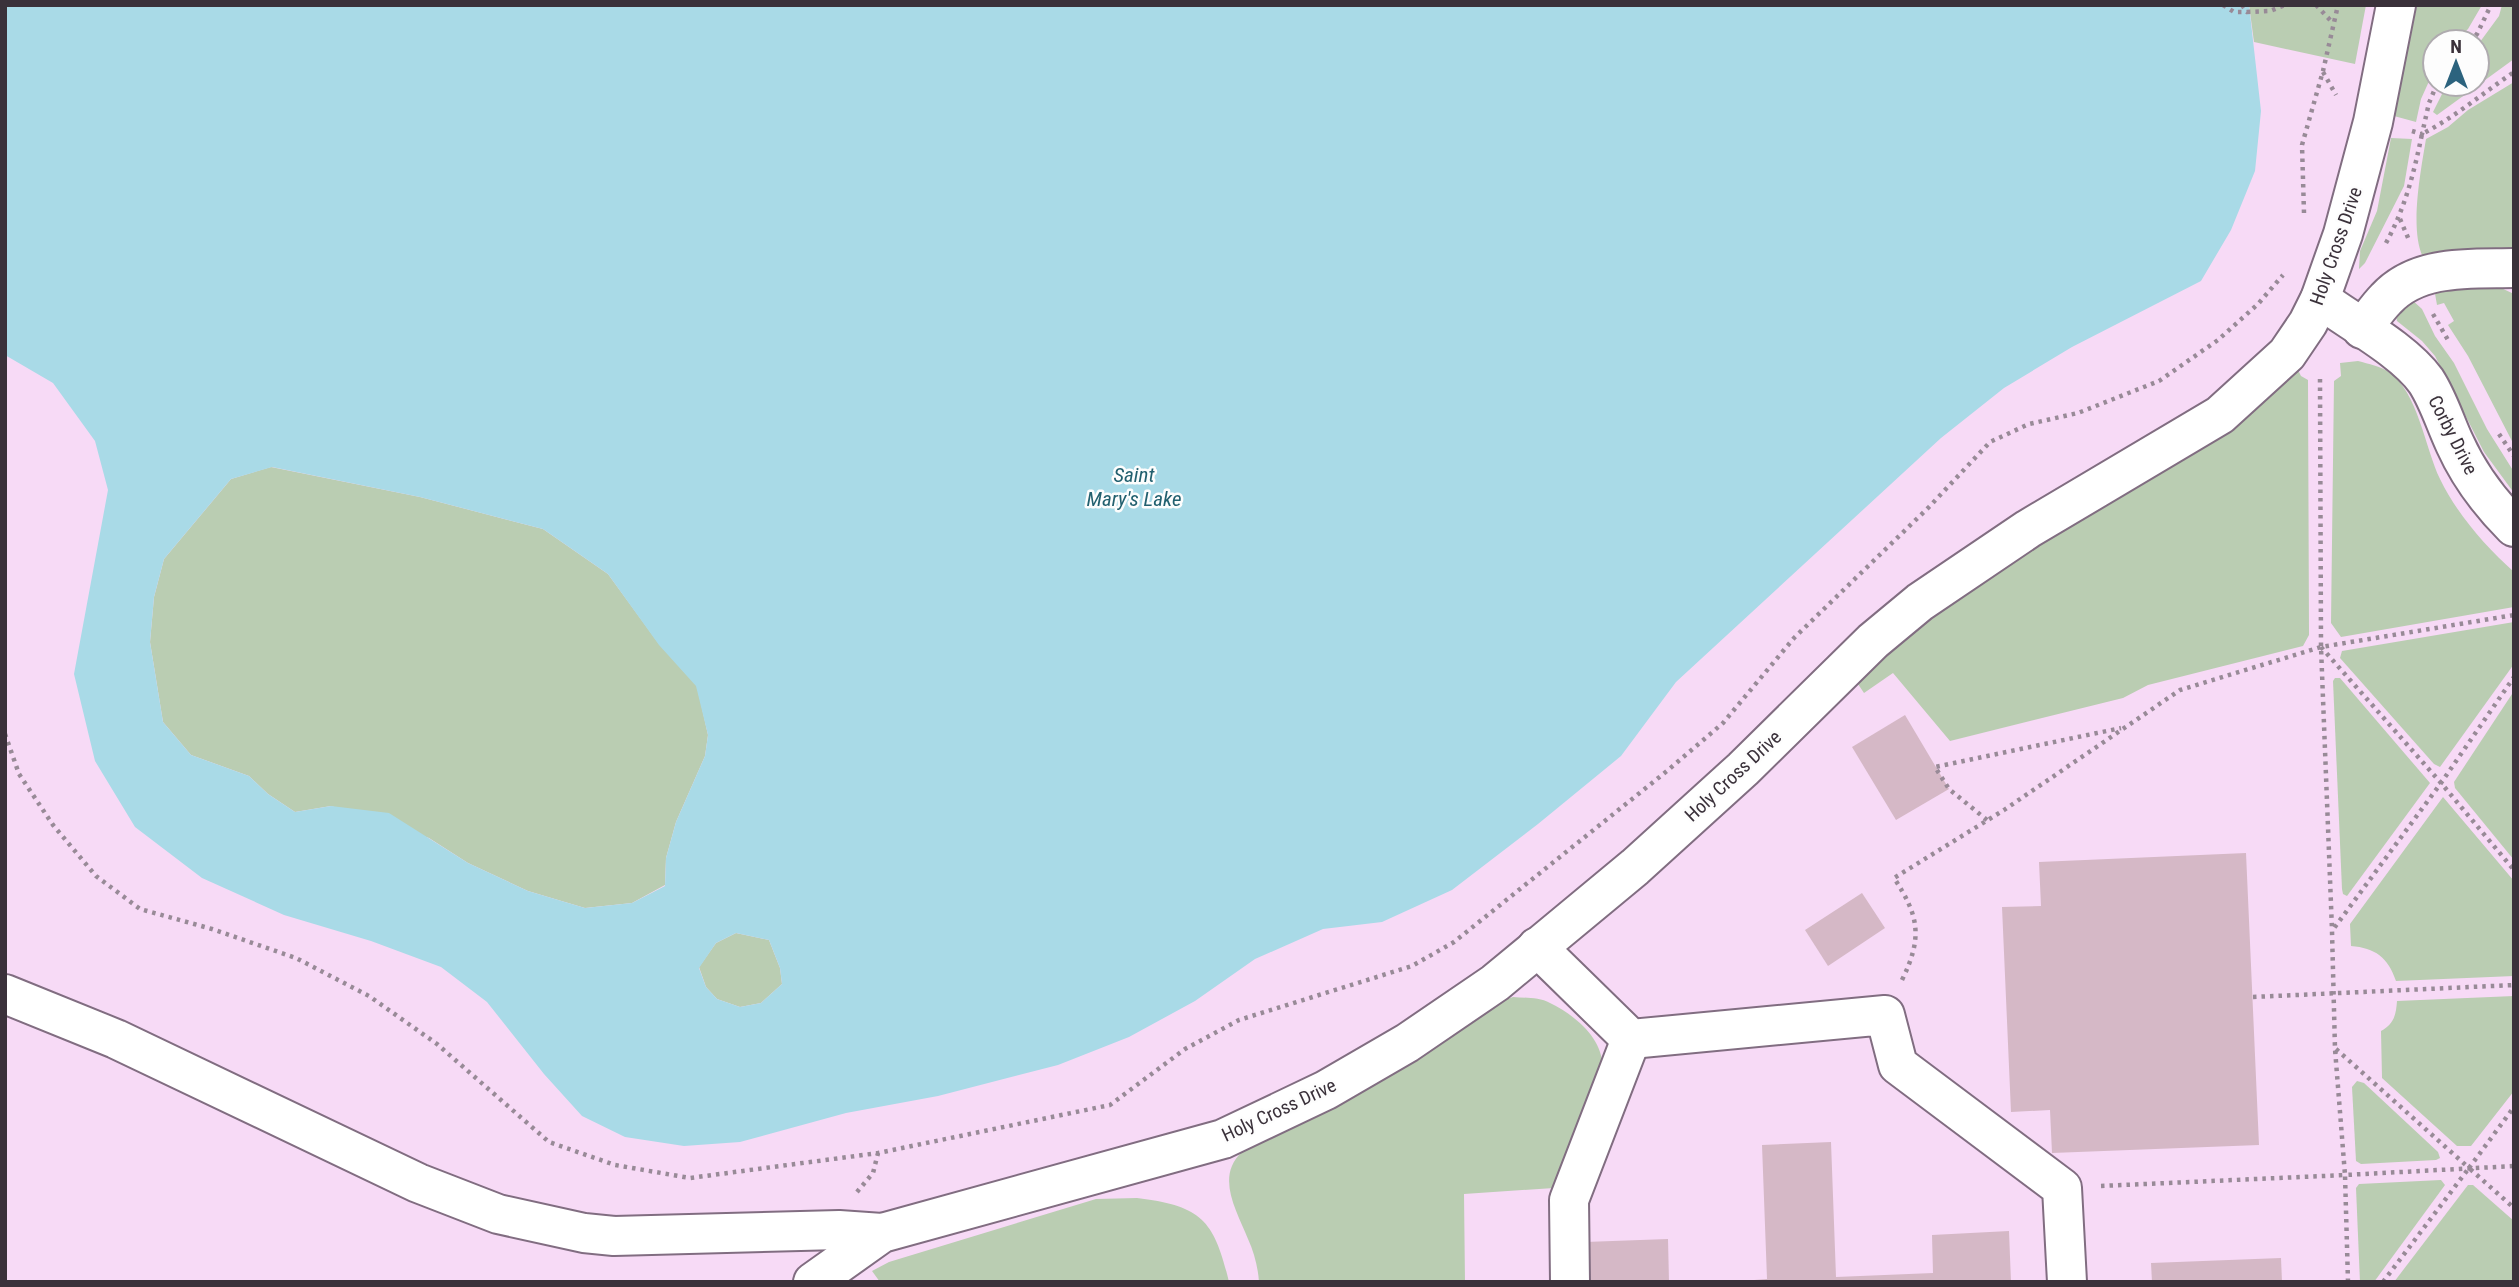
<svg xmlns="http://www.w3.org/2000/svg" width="2519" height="1287" font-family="'Roboto Condensed',sans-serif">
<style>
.built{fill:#f7daf6;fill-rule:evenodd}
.green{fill:#bacdb2}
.water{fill:#a9dae7;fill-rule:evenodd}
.building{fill:#d5b8c6}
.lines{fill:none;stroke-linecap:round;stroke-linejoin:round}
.minor-casing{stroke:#816d81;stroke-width:42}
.path{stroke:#988a97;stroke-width:4.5;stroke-dasharray:3.5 5;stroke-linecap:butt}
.minor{stroke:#fff;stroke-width:38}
.labels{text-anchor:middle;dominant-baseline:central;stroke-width:5;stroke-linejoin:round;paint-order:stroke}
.street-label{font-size:19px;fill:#3a313a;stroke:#fdfdfd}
.water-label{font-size:21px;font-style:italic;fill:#22606f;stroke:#fdfdfd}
</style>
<rect width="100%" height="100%" fill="#fce9fb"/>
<path class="built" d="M5 5H2514V1282H5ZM2435 42H2477V84H2435Z"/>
<g class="green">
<path d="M2249 5H2366L2355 64 2254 42Z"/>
<path d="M2417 5H2482L2468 29 2455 42H2435V68L2421 99 2416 122 2394 116Z"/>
<path d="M2502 5H2514V59L2437 115 2433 112 2447 84H2477V46L2499 16Z"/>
<path d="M2514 82V253L2425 261C2408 234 2421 170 2426 139L2448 127 2468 110Z"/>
<path d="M2391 138 2412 139 2404 186 2365 263 2359 269 2360 251 2377 211Z"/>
<path d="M2499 287 2514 294V445L2468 356 2448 325 2454 321 2444 303 2437 305 2434 288Z"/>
<path d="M2411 299 2422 309 2435 336 2454 363 2487 429 2514 472V493L2484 452 2435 356 2422 341 2397 321 2396 316Z"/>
<path d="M2358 361C2369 364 2380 366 2389 372 2418 392 2425 448 2440 479 2457 514 2485 546 2514 572V607L2341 637 2331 623 2334 381 2341 376 2340 363Z"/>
<path d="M2297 368 2301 376 2308 380 2309 635 2303 646 2148 685 2123 698 1950 741 1893 673 1864 693 1856 681 1965 591 2024 549 2173 465 2221 435 2271 396Z"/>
<path d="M271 467 420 497 543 529 608 574 659 644 697 686 708 735 705 756 676 822 666 858 665 885 632 903 585 908 528 891 468 863 429 838 331 806 295 812 268 794 249 776 191 755 163 722 150 642 154 597 164 559 231 479Z"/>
<path d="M2514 622V664L2440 767 2434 764 2340 658 2342 651Z"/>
<path d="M2335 678H2340L2430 783 2347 896 2343 894 2342 889 2333 681Z"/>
<path d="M2514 691V860L2455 788 2454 782Z"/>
<path d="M2443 797 2514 881V976L2396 981C2388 957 2375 948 2351 946L2350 924Z"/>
<path d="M736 933 769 940 780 968 782 984 761 1003 740 1007 717 999 706 987 699 967 716 943Z"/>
<path d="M2514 996V1091L2471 1146H2457L2382 1078 2381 1031C2394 1024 2396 1015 2397 1001Z"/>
<path d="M1513 997C1525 998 1539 997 1550 1003 1575 1015 1607 1041 1602 1073 1599 1089 1580 1120 1572 1137 1565 1153 1563 1174 1554 1188L1464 1194 1465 1282H1259C1258 1267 1254 1252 1248 1239 1237 1211 1215 1177 1242 1152L1379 1083 1462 1029 1494 1004Z"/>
<path d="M2357 1081 2364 1083 2438 1152 2440 1158 2436 1160 2361 1164 2356 1161 2352 1087Z"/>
<path d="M2441 1180 2445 1185 2374 1282H2360L2356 1188 2359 1184Z"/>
<path d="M2468 1185H2473L2514 1221V1282H2394Z"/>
<path d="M1137 1198C1201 1206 1214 1219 1229 1282H1201V1280L880 1282 872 1271 889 1262 1096 1199Z"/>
</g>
<path class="water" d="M5 5H2249L2261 111 2255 171 2231 230 2201 281 2072 347 2004 388 1941 438 1676 682 1621 756 1538 824 1452 890 1382 922 1323 929 1255 959 1195 1001 1129 1037 1058 1065 938 1096 846 1113 740 1142 684 1146 625 1137 582 1116 544 1074 487 1002 441 967 371 941 284 915 202 878 135 827 95 761 74 674 108 490 95 441 53 383 5 355ZM272 467 420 497 543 529 608 574 659 645 696 686 708 735 705 756 676 822 666 858 665 886 632 903 585 908 528 891 468 863 389 813 331 806 295 812 268 794 249 776 191 755 163 722 150 642 154 597 164 559 231 479ZM736 933 769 940 780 968 782 984 761 1003 740 1007 717 999 706 987 699 968 716 943Z"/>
<g class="building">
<path d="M1905 715 1949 789 1896 820 1852 747Z"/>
<path d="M2246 853 2259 1145 2052 1153 2050 1110 2011 1112 2002 907 2041 906 2039 862Z"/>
<path d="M1862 893 1885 928 1828 966 1805 930Z"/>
<path d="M1831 1142 1836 1277 1933 1273 1932 1235 2009 1231 2011 1282H1754V1280L1767 1279 1762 1145Z"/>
<path d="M1668 1239 1669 1282H1587L1585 1242Z"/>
<path d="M2281 1258 2282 1282H2152L2151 1263Z"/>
</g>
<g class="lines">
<g class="minor-casing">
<g id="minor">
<path d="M2320 299C2351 322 2404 350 2426 381 2439 401 2445 423 2455 444 2469 475 2490 503 2514 527"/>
<path d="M2362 329C2370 319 2377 308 2386 299 2418 264 2471 269 2514 268"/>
<path d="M1537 947 1631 1039 1885 1015 1898 1065 2062 1188 2067 1282"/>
<path d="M5 994 116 1039 418 1183 498 1214 584 1233 614 1236 839 1230 882 1233"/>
<path d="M813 1282 882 1233 1223 1139 1326 1090 1407 1043 1495 983 1635 867 1743 769 1873 641 1920 602 2028 529 2220 415 2287 354 2308 323 2320 299 2343 234 2373 122 2396 5"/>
<path d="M1570 1282 1569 1200 1631 1039"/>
</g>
</g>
<g class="path">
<path d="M2223 5 2234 12H2247"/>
<path d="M2242 5 2247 12 2270 11 2285 5"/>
<path d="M2316 5 2332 22"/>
<path d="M2470 42 2477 34 2491 5"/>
<path d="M2323 72 2336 95"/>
<path d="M2412 131 2422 134 2429 103 2437 84"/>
<path d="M2304 213 2302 145 2323 71 2338 5"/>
<path d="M2400 219 2409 240"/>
<path d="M2386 243C2405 208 2414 173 2422 134 2455 117 2483 93 2514 72"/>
<path d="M2433 314 2448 340"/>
<path d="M2320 379 2321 647 2332 930"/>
<path d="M2499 434 2514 456"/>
<path d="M2321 647 2441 783 2514 870"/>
<path d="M5 734 19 774 53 825 96 876 140 909 212 929 296 958 369 996 437 1044 549 1142 615 1165 690 1178 878 1153 1110 1105 1185 1049 1239 1020 1412 966 1454 942 1667 771 1723 723 1794 638 1929 507 1990 442 2029 424 2078 413 2159 381 2218 340 2258 304 2283 275"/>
<path d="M1987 820 1949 789 1935 767 2121 728"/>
<path d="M1902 980C1923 937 1919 916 1894 878L2004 810 2180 690 2321 647 2514 615"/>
<path d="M2253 997 2514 985"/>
<path d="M2336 1049 2469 1168 2514 1107"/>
<path d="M2101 1186 2345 1175 2335 1049 2332 931 2441 783 2514 677"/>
<path d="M857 1192 873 1173 878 1153"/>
<path d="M2348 1282 2345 1175 2514 1166"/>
<path d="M2383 1282 2469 1168 2514 1208"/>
</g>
<use href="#minor" class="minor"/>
</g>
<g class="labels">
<g class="street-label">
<text transform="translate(2336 246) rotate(-71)">Holy Cross Drive</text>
<text transform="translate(2453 435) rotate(63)">Corby Drive</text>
<text transform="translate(1733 776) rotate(-43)">Holy Cross Drive</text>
<text transform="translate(1279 1110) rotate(-25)">Holy Cross Drive</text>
</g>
<g class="water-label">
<text x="1134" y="475">Saint<tspan x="1134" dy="24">Mary's Lake</tspan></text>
</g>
</g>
<rect width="2519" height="1287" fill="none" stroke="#3a313a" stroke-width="14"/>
<g transform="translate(2456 63)"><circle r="33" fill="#fdfdfd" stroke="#afabaf" stroke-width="2"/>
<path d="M0-5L12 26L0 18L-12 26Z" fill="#2c637e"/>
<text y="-10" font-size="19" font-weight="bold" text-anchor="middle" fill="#3a313a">N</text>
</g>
</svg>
